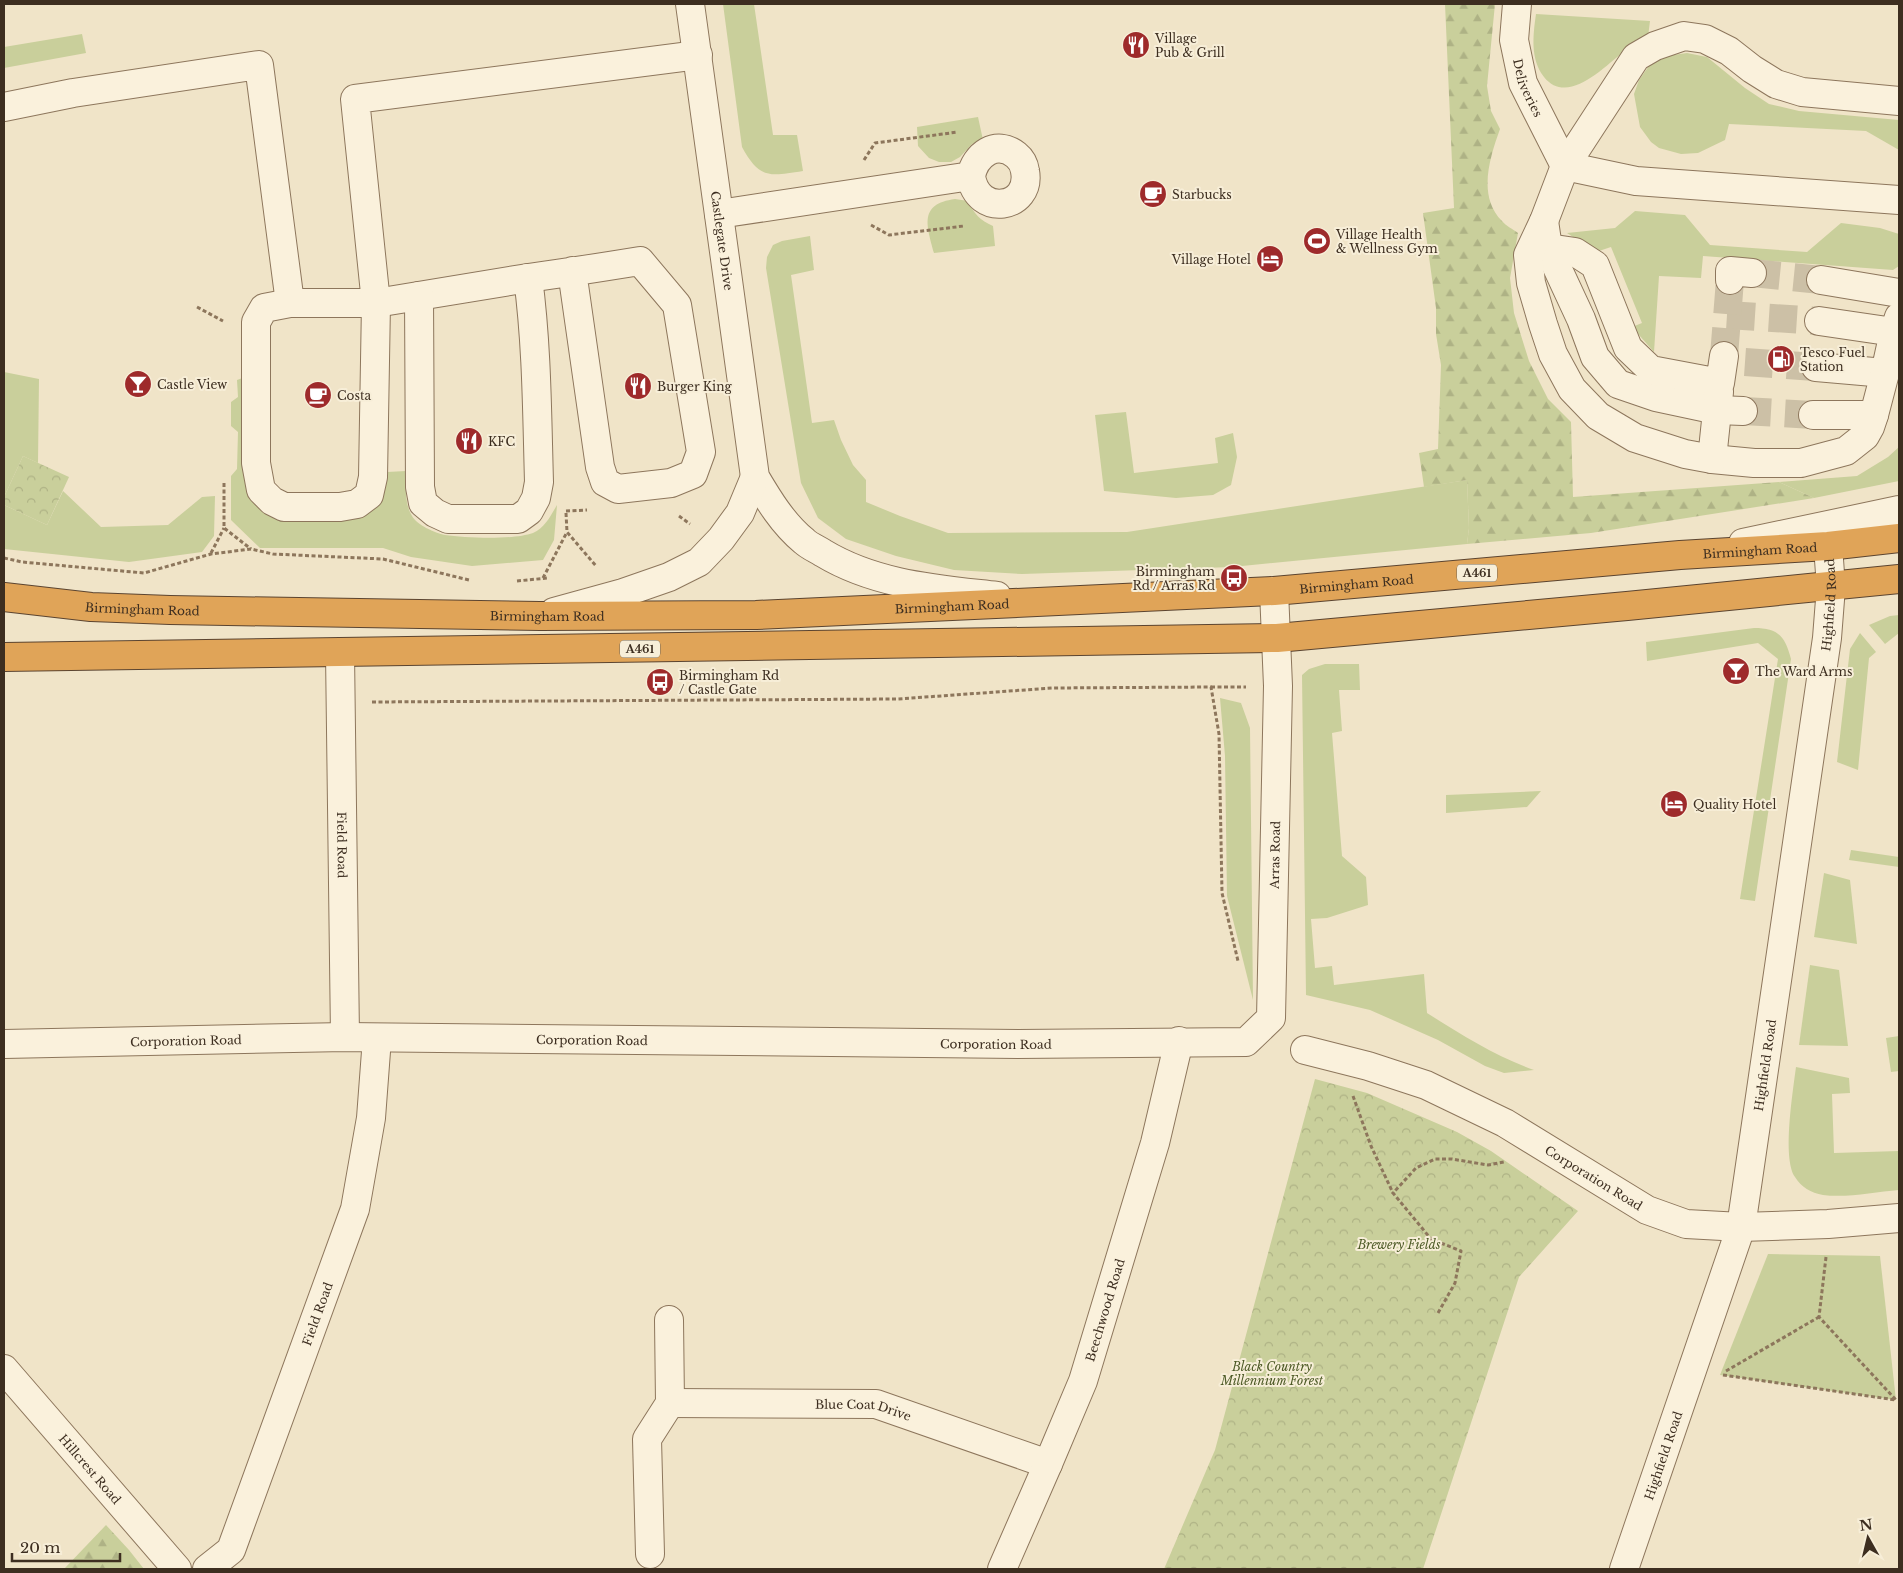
<svg xmlns="http://www.w3.org/2000/svg" width="1903" height="1573" font-family="'Libre Baskerville',serif">
<style>
.grass{fill:#c9cf9b}
.forest{fill:url(#forest-firs)}
.park{fill:url(#park-crowns)}
.lines{fill:none;stroke-linecap:round;stroke-linejoin:round}
.minor-tunnel{stroke:#ccc0a6;stroke-width:28;stroke-dasharray:28 14;stroke-linecap:butt}
.minor-casing{stroke:#8d765c;stroke-width:30}
.highway-casing{stroke:#5b4430;stroke-width:30}
.path{stroke:#8d765c;stroke-width:3;stroke-dasharray:4 2.5;stroke-linecap:butt}
.minor{stroke:#faf1dc;stroke-width:28}
.highway{stroke:#e0a458;stroke-width:28}
.labels{text-anchor:middle;dominant-baseline:central;stroke-width:4;stroke-linejoin:round;paint-order:stroke}
.shield{fill:#f7eed8;stroke:#756857;stroke-width:1}
.shield-label{font-size:11px;font-weight:bold;fill:#3d2e20}
.poi-label{font-size:12px;fill:#3d2e20;stroke:#f7eed8;text-anchor:start}
.street-label{font-size:12px;fill:#3d2e20;stroke:#f7eed8}
.park-label{font-size:12px;font-style:italic;fill:#4d5a26;stroke:#f7eed8}
</style>
<defs>
<pattern id="forest-firs" width="22" height="20" patternUnits="userSpaceOnUse" patternTransform="scale(1.25)"><rect width="22" height="20" fill="#c9cf9b"/><path d="M5 1l3.5 6h-7zM16 11l3.5 6h-7z" fill="#aeb285"/></pattern>
<pattern id="park-crowns" width="20" height="18" patternUnits="userSpaceOnUse" patternTransform="scale(1.25)"><rect width="20" height="18" fill="#c9cf9b"/><path d="M2 6a3 3 0 1 1 6 0M12 15a3 3 0 1 1 6 0" fill="none" stroke="#aeb285"/></pattern>
</defs>
<rect width="100%" height="100%" fill="#f0e4c8"/>
<g class="grass">
<path d="M723 4H754L773 135H797L803 171C770 176 760 180 742 147Z"/>
<path d="M1536 14 1650 21 1648 37C1640 42 1630 46 1622 53 1603 68 1567 106 1544 77 1530 59 1533 35 1536 14Z"/>
<path d="M82 34 86 53 4 68V47Z"/>
<path d="M1687 53 1707 57 1745 88 1769 104 1799 111 1899 120V150L1866 131 1729 124 1725 140 1698 153 1681 154 1659 148 1651 142 1640 127 1634 94 1639 80 1651 63 1666 56Z"/>
<path d="M978 117 983 140 972 144 960 157 951 162H939L929 158 918 146 917 127Z"/>
<path d="M955 199 968 201C974 214 980 220 993 226L995 246 934 253C927 226 918 204 955 199Z"/>
<path d="M1635 211 1685 215 1710 245 1807 252 1841 223 1880 228 1899 234V266L1893 270 1703 256 1701 278 1659 276 1654 352 1632 327 1642 323 1611 247 1596 252 1567 233 1615 228Z"/>
<path d="M810 236 814 270 791 275 812 423 834 420 841 440 853 465 866 480V502L900 516 948 533 1127 532 1467 480 1469 528 1467 544 1232 567 1022 574 954 570 896 556 846 539 818 518 801 483 766 268 767 257 773 245 782 241Z"/>
<path d="M4 372 39 379 38 463 23 456 4 497Z"/>
<path d="M248 376 254 500 383 493 387 472 406 471C406 486 404 503 412 516 417 525 435 533 445 535 466 538 513 540 533 533 545 528 551 515 557 505L554 540 543 560 472 566 411 557 383 548H260L231 520V476L237 469 238 432 231 426V402L238 397 237 380Z"/>
<path d="M1126 412 1134 473 1218 463 1215 438 1233 433 1237 457 1231 485 1213 495 1176 498 1104 491 1095 415Z"/>
<path d="M1899 447V481L1814 498 1779 482 1857 476 1888 457Z"/>
<path d="M63 491 101 527 168 525 202 497 215 496 214 536 202 552 129 562 4 549V505L47 525Z"/>
<path d="M1899 615V633L1885 644 1869 625 1890 616Z"/>
<path d="M1754 628C1778 628 1785 636 1791 659L1755 901 1740 899 1778 659 1758 643 1647 661 1646 642Z"/>
<path d="M1860 633 1876 652 1869 658 1858 770 1837 762 1850 649Z"/>
<path d="M1325 664H1359L1360 690H1339L1342 731 1332 733 1342 856 1366 877 1368 905 1327 918 1311 919 1315 968 1332 966 1334 985 1424 974 1427 1013C1462 1035 1495 1056 1534 1070L1504 1073 1485 1066 1438 1040 1370 1010 1306 995 1302 675 1309 669Z"/>
<path d="M1220 698 1241 703 1250 728 1253 1000 1227 896 1225 756Z"/>
<path d="M1541 791 1527 807 1446 813V795Z"/>
<path d="M1851 850 1899 857V867L1849 860Z"/>
<path d="M1824 873 1850 880 1857 944 1814 937Z"/>
<path d="M1810 965 1839 970 1848 1046 1799 1045Z"/>
<path d="M1899 1036V1071L1891 1072 1886 1038Z"/>
<path d="M1796 1067 1849 1078 1850 1093 1832 1094 1834 1153 1899 1151V1190C1875 1192 1847 1198 1823 1195 1811 1193 1801 1187 1795 1177 1782 1158 1793 1091 1796 1067Z"/>
<path d="M1768 1254 1880 1256 1896 1400 1720 1375Z"/>
</g>
<g class="forest">
<path d="M1445 4H1495L1487 86 1491 111 1500 129C1490 157 1477 196 1502 221 1506 226 1513 229 1518 233L1510 278 1514 313 1529 361 1548 399 1571 422 1573 497 1779 482 1814 498 1591 533 1467 544 1469 528 1467 480 1424 487 1419 453 1438 449 1441 365 1436 334V308L1423 213 1454 208Z"/>
<path d="M106 1525 129 1550 144 1569H64Z"/>
</g>
<g class="park">
<path d="M23 456 69 477 47 525 4 505V497Z"/>
<path d="M1315 1079 1367 1093 1457 1132 1491 1151 1578 1211 1519 1277 1423 1569H1164L1215 1450Z"/>
</g>
<g class="lines">
<g class="minor-tunnel">
<path d="M1752 273 1821 280"/>
<path d="M1727 315 1819 321"/>
<path d="M1724 356 1730 280"/>
<path d="M1745 362 1816 367"/>
<path d="M1743 411 1813 415"/>
</g>
<g class="minor-casing">
<g id="minor">
<path id="s1" d="M690 4 755 477C768 499 783 524 804 541 809 546 817 549 823 553 876 585 937 589 997 596"/>
<path id="s2" d="M1517 4 1514 40 1523 83 1565 166"/>
<path d="M4 107 73 93 259 65 290 303H376L528 278C565 273 603 267 640 261L677 305 701 452 693 474 671 483 618 489 605 482 600 467 572 271"/>
<path d="M1565 166 1636 181 1899 200"/>
<path d="M719 214 971 176C975 155 996 139 1016 155 1021 159 1024 164 1025 171 1032 209 977 218 971 176"/>
<path d="M1544 221 1548 248 1581 319 1595 357 1618 384 1656 397 1717 410 1743 411"/>
<path d="M1548 248 1575 252 1595 265 1628 348 1651 370 1720 383 1724 356"/>
<path d="M1730 280V271L1752 273"/>
<path d="M1821 280 1899 293"/>
<path d="M419 296 420 487 423 503 435 513 448 519H518L529 511 536 498 539 482C537 414 537 346 528 278"/>
<path d="M290 303 264 308 256 322V463L261 490 272 501 284 507H340L357 504 369 495 373 477 376 303 355 99 698 55"/>
<path d="M1819 321 1894 332"/>
<path d="M1816 367 1885 373 1894 332 1899 317"/>
<path d="M1813 415H1874L1885 373"/>
<path d="M1874 415 1870 427 1865 436 1846 451 1801 463H1754L1712 459 1685 454 1635 438 1598 416 1572 389 1553 354 1543 324 1531 283 1528 255 1544 221 1565 166 1636 57 1655 46 1684 36 1705 39 1729 51 1752 69 1776 84 1802 92 1899 101"/>
<path d="M1712 459 1719 392"/>
<path d="M1743 543 1899 510"/>
<path d="M554 612 623 593 669 577 699 562 721 539 740 513 755 477"/>
<path id="s3" d="M340 653 345 1037"/>
<path id="s4" d="M4 1044 345 1037 1018 1044 1246 1042 1271 1018 1278 686 1274 591"/>
<path id="s5" d="M1305 1050 1368 1066 1426 1085 1505 1123 1647 1210 1686 1224 1741 1227 1828 1224 1899 1218"/>
<path id="s6" d="M4 1369 177 1569"/>
<path id="s7" d="M670 1403 876 1404 1048 1464"/>
<path d="M650 1554 647 1439 670 1403 669 1320"/>
<path id="s8" d="M207 1569 231 1550 355 1209 371 1118 377 1038"/>
<path id="s9" d="M1002 1569 1048 1464 1083 1381 1155 1143 1179 1041"/>
<path id="s10" d="M1624 1569 1741 1227 1827 638 1831 587 1828 546"/>
</g>
</g>
<g class="highway-casing">
<g id="highway">
<path id="s11" d="M4 597 91 607 170 610 540 616 756 615 1274 591 1680 555 1828 546 1899 538"/>
<path d="M4 657 1277 638 1627 606 1899 579"/>
</g>
</g>
<g class="path">
<path d="M864 160 875 143 958 132"/>
<path d="M871 225 889 235 964 226"/>
<path d="M197 307 223 321"/>
<path d="M224 483V528L251 549"/>
<path d="M566 511 587 510"/>
<path d="M566 513 567 532 596 566"/>
<path d="M679 516 690 524"/>
<path d="M211 553 224 528"/>
<path d="M4 558 22 562 144 573 211 554 251 549 273 554 383 559 469 580"/>
<path d="M543 578 567 532"/>
<path d="M517 581 548 578"/>
<path d="M1211 687H1246"/>
<path d="M372 702 898 699 1052 688 1211 687 1219 734 1222 893 1238 961"/>
<path d="M1353 1096 1371 1146 1393 1193"/>
<path d="M1826 1257 1819 1317 1896 1400"/>
<path d="M1438 1313 1455 1283 1461 1251 1431 1239 1393 1193 1416 1168 1435 1159H1452L1488 1165 1504 1162"/>
<path d="M1726 1371 1819 1317"/>
<path d="M1723 1375 1896 1400"/>
</g>
<use href="#minor" class="minor"/>
<use href="#highway" class="highway"/>
</g>
<defs>
<g id="restaurant-disc" transform="scale(1.4375)"><circle r="9.5" fill="#9e2a2b" stroke="#f7eed8"/><path d="M-5-6h1v4h1v-4h1v4h1v-4h1v5L-1.5 .5V6h-2V.5L-5-1ZM5-6V6H3V1.5H1.5Q1.5-4 5-6Z" fill="#fff"/></g>
<g id="cafe-disc" transform="scale(1.4375)"><circle r="9.5" fill="#9e2a2b" stroke="#f7eed8"/><path d="M-5.5-4.5H6V0H3Q3 3.5 0 3.5H-2.5Q-5.5 3.5-5.5 0ZM3-3.2v2h1.7v-2ZM-6 4.5H4V6H-6Z" fill="#fff"/></g>
<g id="stadium-disc" transform="scale(1.4375)"><circle r="9.5" fill="#9e2a2b" stroke="#f7eed8"/><path d="M0-5a6.5 5 0 1 0 0 10a6.5 5 0 1 0 0-10ZM-3.5-1.8h7v3.6h-7Z" fill="#fff"/></g>
<g id="hotel-disc" transform="scale(1.4375)"><circle r="9.5" fill="#9e2a2b" stroke="#f7eed8"/><path d="M-6-4.5h1.5V1H6V5H4.5V3h-9V5H-6ZM-4 0a1.8 1.8 0 1 1 3.6 0ZM.5 0V-2.5h3Q6-2.5 6 0Z" fill="#fff"/></g>
<g id="fuel-disc" transform="scale(1.4375)"><circle r="9.5" fill="#9e2a2b" stroke="#f7eed8"/><path d="M-5.5-6h7V0h2V4h1.3V-2.5L3-4.5l.8-.8L6-3V5H2.5V1h-1V6h-7ZM-4.2-4.7v3.2H.2V-4.7Z" fill="#fff"/></g>
<g id="bar-disc" transform="scale(1.4375)"><circle r="9.5" fill="#9e2a2b" stroke="#f7eed8"/><path d="M-6-5H6L.8 .8V4.5H3.5V6h-7V4.5H-.8V.8Z" fill="#fff"/></g>
<g id="bus-disc" transform="scale(1.4375)"><circle r="9.5" fill="#9e2a2b" stroke="#f7eed8"/><path d="M-5-6H5V4H4V6H2V4H-2V6H-4V4H-5ZM-3.5-4V0h7V-4ZM-3.5 1.2v1.5H-2V1.2ZM2 1.2v1.5H3.5V1.2Z" fill="#fff"/></g>
</defs>
<g fill-rule="evenodd">
<use href="#restaurant-disc" x="1136" y="45"/>
<use href="#cafe-disc" x="1153" y="194"/>
<use href="#stadium-disc" x="1317" y="241"/>
<use href="#hotel-disc" x="1270" y="259"/>
<use href="#fuel-disc" x="1781" y="359"/>
<use href="#bar-disc" x="138" y="384"/>
<use href="#restaurant-disc" x="638" y="386"/>
<use href="#cafe-disc" x="318" y="395"/>
<use href="#restaurant-disc" x="469" y="441"/>
<use href="#bus-disc" x="1234" y="578"/>
<use href="#bar-disc" x="1736" y="671"/>
<use href="#bus-disc" x="660" y="682"/>
<use href="#hotel-disc" x="1674" y="804"/>
</g>
<g class="labels">
<g class="shield">
<rect x="1457" y="564.5" width="40" height="17" rx="4"/>
<rect x="620" y="640.5" width="40" height="17" rx="4"/>
</g>
<g class="shield-label">
<text x="1477" y="573">A461</text>
<text x="640" y="649">A461</text>
</g>
<g class="poi-label">
<text x="1155" y="38">Village<tspan x="1155" dy="14">Pub &amp; Grill</tspan></text>
<text x="1172" y="194">Starbucks</text>
<text x="1336" y="234">Village Health<tspan x="1336" dy="14">&amp; Wellness Gym</tspan></text>
<text x="1251" y="259" text-anchor="end">Village Hotel</text>
<text x="1800" y="352">Tesco Fuel<tspan x="1800" dy="14">Station</tspan></text>
<text x="157" y="384">Castle View</text>
<text x="657" y="386">Burger King</text>
<text x="337" y="395">Costa</text>
<text x="488" y="441">KFC</text>
<text x="1215" y="571" text-anchor="end">Birmingham<tspan x="1215" dy="14">Rd / Arras Rd</tspan></text>
<text x="1755" y="671">The Ward Arms</text>
<text x="679" y="675">Birmingham Rd<tspan x="679" dy="14">/ Castle Gate</tspan></text>
<text x="1693" y="804">Quality Hotel</text>
</g>
<g class="street-label">
<text stroke="none"><textPath href="#s2" startOffset="86">Deliveries</textPath></text>
<text stroke="none"><textPath href="#s1" startOffset="239">Castlegate Drive</textPath></text>
<text stroke="none"><textPath href="#s11" startOffset="1759">Birmingham Road</textPath></text>
<text stroke="none"><textPath href="#s11" startOffset="1354">Birmingham Road</textPath></text>
<text stroke="none"><textPath href="#s10" startOffset="990">Highfield Road</textPath></text>
<text stroke="none"><textPath href="#s11" startOffset="949">Birmingham Road</textPath></text>
<text stroke="none"><textPath href="#s11" startOffset="139">Birmingham Road</textPath></text>
<text stroke="none"><textPath href="#s11" startOffset="544">Birmingham Road</textPath></text>
<text stroke="none"><textPath href="#s3" startOffset="192">Field Road</textPath></text>
<text stroke="none"><textPath href="#s4" startOffset="1440">Arras Road</textPath></text>
<text stroke="none"><textPath href="#s4" startOffset="182">Corporation Road</textPath></text>
<text stroke="none"><textPath href="#s4" startOffset="588">Corporation Road</textPath></text>
<text stroke="none"><textPath href="#s4" startOffset="992">Corporation Road</textPath></text>
<text stroke="none"><textPath href="#s10" startOffset="525">Highfield Road</textPath></text>
<text stroke="none"><textPath href="#s5" startOffset="318">Corporation Road</textPath></text>
<text stroke="none"><textPath href="#s9" startOffset="279">Beechwood Road</textPath></text>
<text stroke="none"><textPath href="#s8" startOffset="282">Field Road</textPath></text>
<text stroke="none"><textPath href="#s7" startOffset="194">Blue Coat Drive</textPath></text>
<text stroke="none"><textPath href="#s10" startOffset="120">Highfield Road</textPath></text>
<text stroke="none"><textPath href="#s6" startOffset="132">Hillcrest Road</textPath></text>
</g>
<g class="park-label">
<text x="1399" y="1244">Brewery Fields</text>
<text x="1272" y="1366">Black Country<tspan x="1272" dy="14">Millennium Forest</tspan></text>
</g>
</g>
<rect width="1903" height="1573" fill="none" stroke="#3d2e20" stroke-width="10"/>
<g transform="translate(1868 1538) rotate(352)" stroke="#f7eed8" stroke-width="4" paint-order="stroke">
<path d="M0-4L9 19L0 12L-9 19Z" fill="#3d2e20"/>
<text y="-8" font-size="14" font-weight="bold" text-anchor="middle" fill="#3d2e20">N</text>
</g>
<path d="M12 1553v8h108v-8" fill="none" stroke="#3d2e20" stroke-width="2.5"/>
<text x="20" y="1553" font-size="15" fill="#3d2e20" stroke="#f7eed8" stroke-width="4" paint-order="stroke">20 m</text>
</svg>
